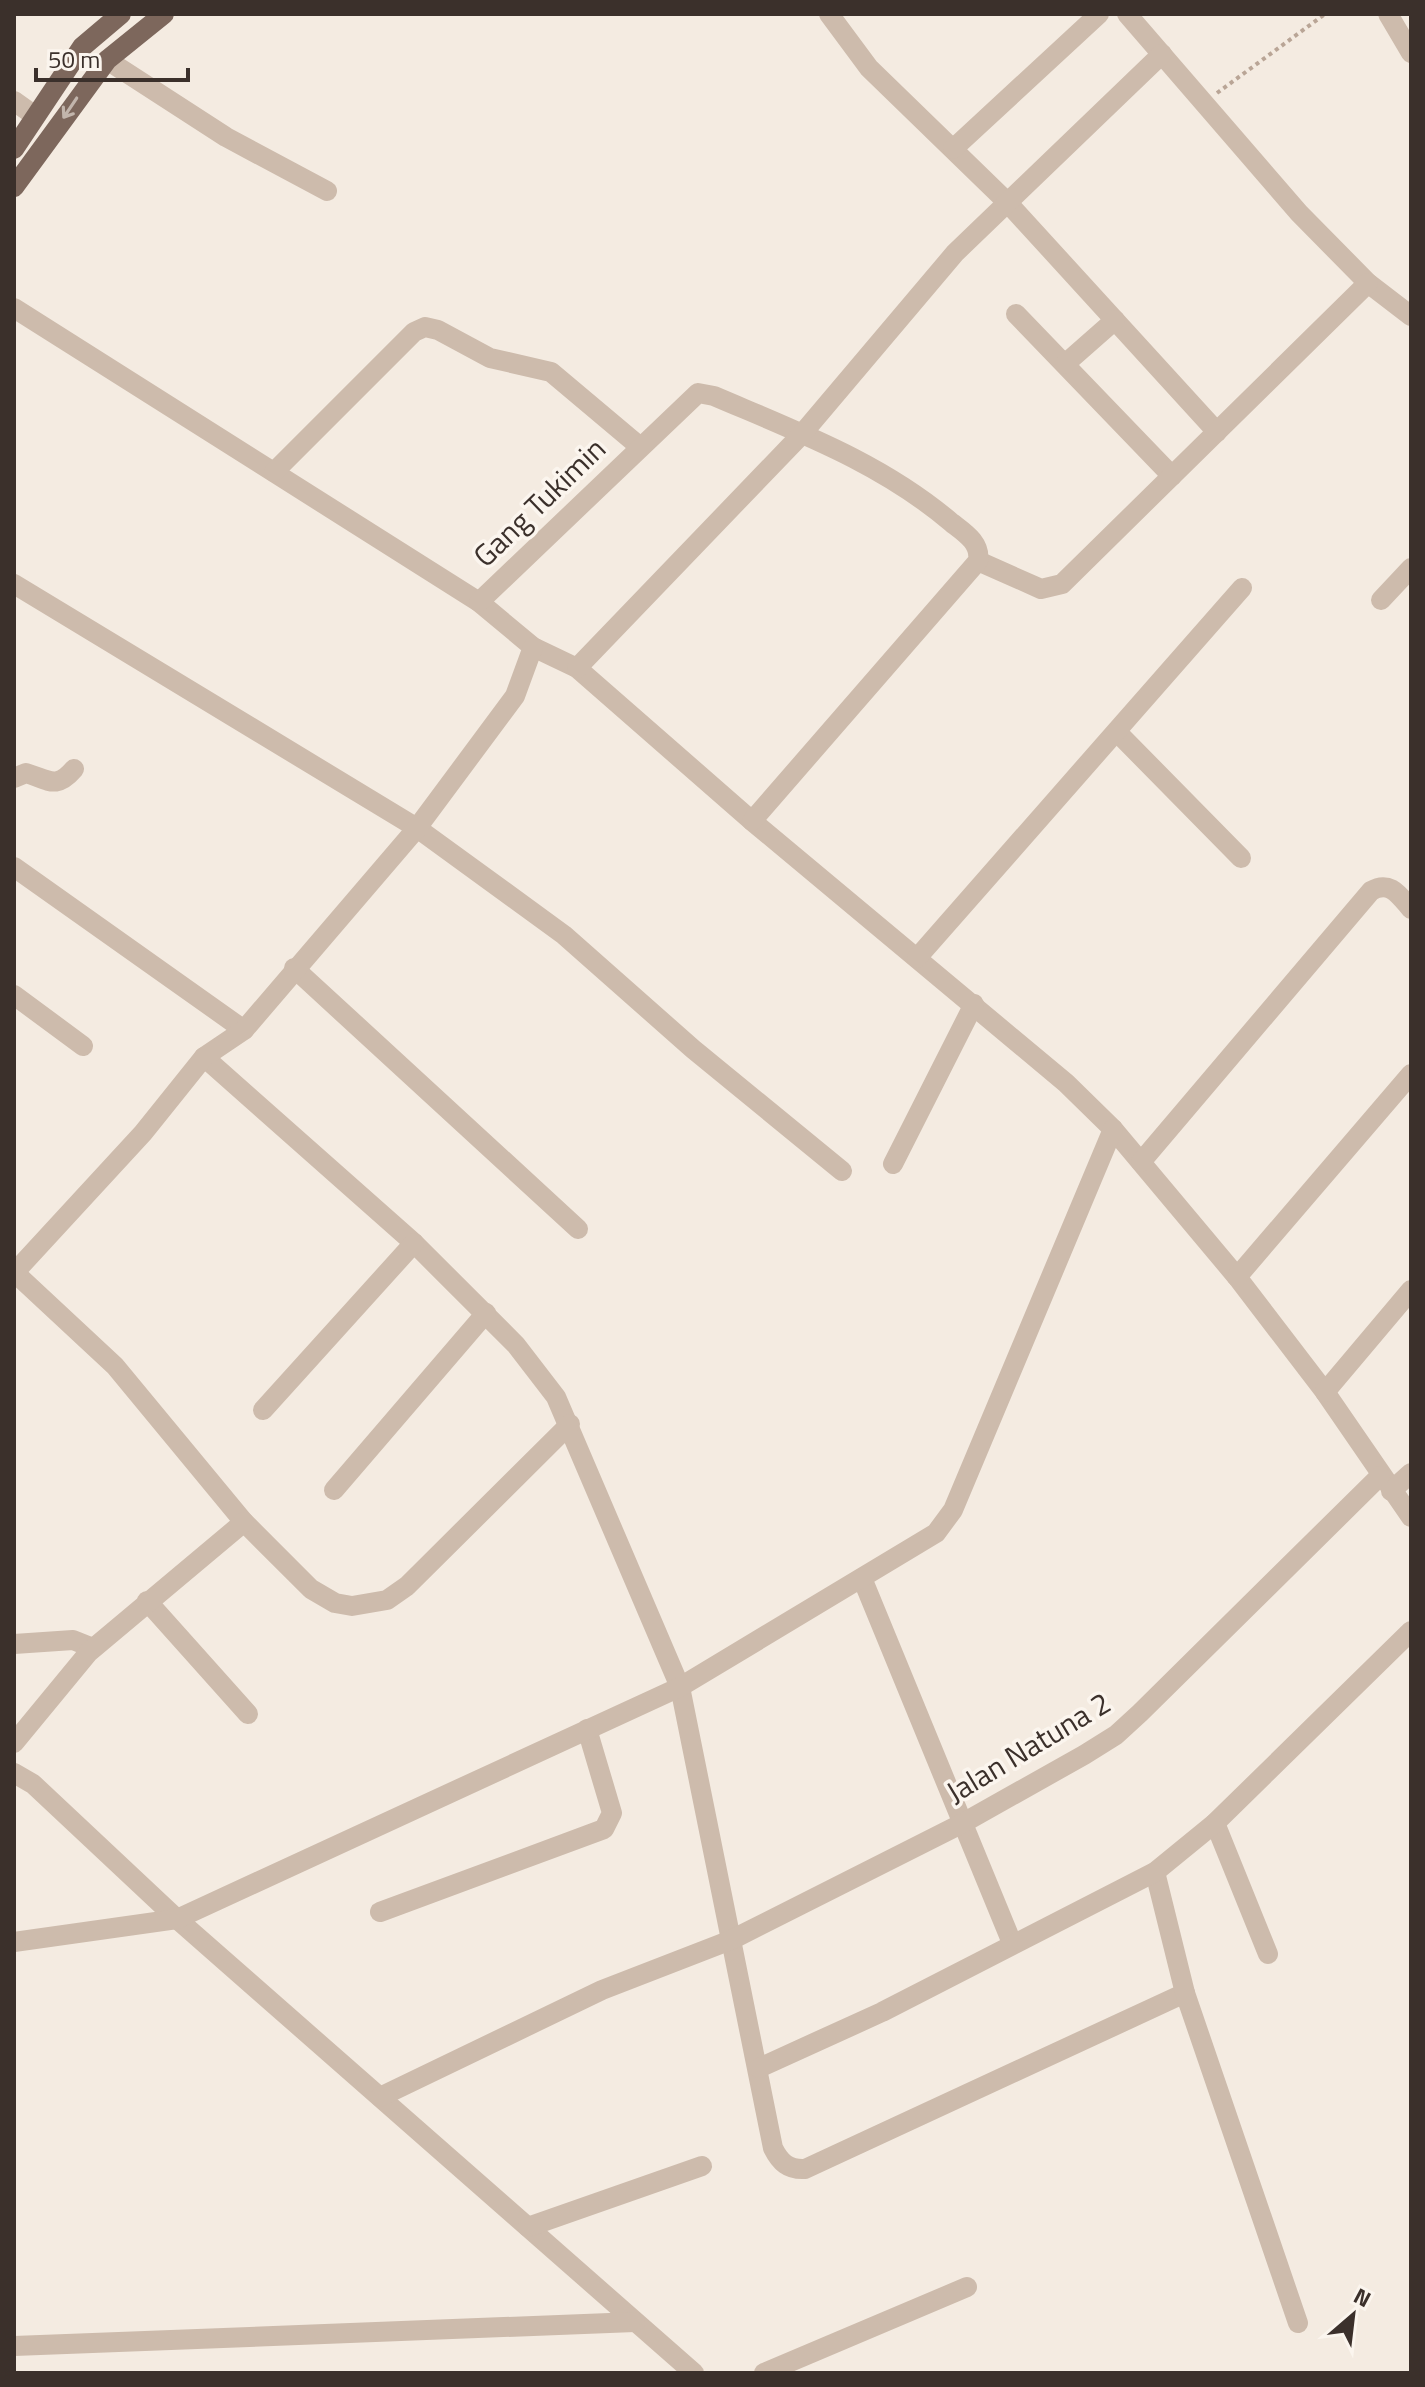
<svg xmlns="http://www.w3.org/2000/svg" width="1425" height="2387" font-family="'Titillium Web',sans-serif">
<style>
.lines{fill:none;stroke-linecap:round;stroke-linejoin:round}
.path{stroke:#b9a596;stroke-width:4;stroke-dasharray:4 4;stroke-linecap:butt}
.minor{stroke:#cdbbac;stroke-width:20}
.major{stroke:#7d675c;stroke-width:20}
.oneway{stroke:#c2b5ac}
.labels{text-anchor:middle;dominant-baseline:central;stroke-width:7;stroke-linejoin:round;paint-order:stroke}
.street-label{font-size:30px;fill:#3b302b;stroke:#fbf5ee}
</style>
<rect width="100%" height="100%" fill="#f4ebe1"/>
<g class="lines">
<path class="path" d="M1217 93 1325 14"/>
<g class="minor">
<path d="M829 14 869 68 1007 202 1217 432"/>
<path d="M1127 14 1299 213 1368 283 1411 316"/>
<path d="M1388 14 1411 53"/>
<path d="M107 60 226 137 327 191"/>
<path d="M14 101 35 116"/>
<path d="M953 149 1099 14"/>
<path d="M14 308 479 602 533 647 577 668 752 821 1066 1083 1113 1129 1237 1277 1325 1392 1411 1517"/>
<path d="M1016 314 1172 476"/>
<path d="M1065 364 1115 320"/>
<path d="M274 472 414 332 425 327 438 330 490 358 551 372 639 446"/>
<path d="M978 561 1041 589 1062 584 1368 283"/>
<path d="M14 584 417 828 564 935 693 1049 842 1171"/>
<path d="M1381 600 1411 568"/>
<path d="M479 602 698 393 714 396C798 432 882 463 952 523 965 533 981 543 978 561L752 821"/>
<path d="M577 668 802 434 955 253 1162 54"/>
<path d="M1117 732 1241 858"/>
<path d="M14 778 26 773C49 780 56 790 74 769"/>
<path d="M14 867 244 1030"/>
<path d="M917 958 1242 588"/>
<path d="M294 968 578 1229"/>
<path d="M14 995 83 1046"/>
<path d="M204 1057 414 1243 516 1345 556 1397 680 1687 773 2148C780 2162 788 2170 805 2169L1185 1993"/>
<path d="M1141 1162 1371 891C1390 880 1399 895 1411 909"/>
<path d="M893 1164 974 1004"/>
<path d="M14 1272 115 1366 244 1522 311 1589 335 1603 352 1606 387 1600 407 1586 570 1424"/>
<path d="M14 1273 143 1133 204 1057 244 1030 417 828 515 696 533 647"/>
<path d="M1237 1277 1411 1074"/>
<path d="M1325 1392 1411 1290"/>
<path d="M263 1410 414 1243"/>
<path d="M334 1490 486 1313"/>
<path d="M1391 1491 1411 1473"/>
<path d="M862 1578 1012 1943"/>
<path d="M147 1601 248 1714"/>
<path d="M14 1644 73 1640 93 1648"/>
<path d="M14 1743 89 1652 244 1522"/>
<path d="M14 1773 33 1784 177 1919 694 2373"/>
<path d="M1215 1823 1268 1954"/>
<path d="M1155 1872 1185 1993 1298 2323"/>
<path d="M380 1912 604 1829 612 1813 587 1729"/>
<path d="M14 1942 177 1919 680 1687 936 1533 953 1510 1113 1129"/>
<path d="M759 2068 882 2012 1155 1872 1215 1823 1411 1631"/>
<path d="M380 2097 602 1990 731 1940 963 1823 1084 1755 1116 1735 1140 1713 1380 1476"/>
<path d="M528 2227 702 2166"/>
<path d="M14 2346 635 2322"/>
<path d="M764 2373 967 2287"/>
</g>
<g class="major">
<path d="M14 149 82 47 121 14"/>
<path d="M14 187 107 60 164 14"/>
</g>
</g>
<defs><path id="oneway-shaft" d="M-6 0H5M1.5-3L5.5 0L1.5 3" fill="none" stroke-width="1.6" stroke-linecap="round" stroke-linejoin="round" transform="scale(2)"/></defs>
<use class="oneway" href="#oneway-shaft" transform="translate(70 108) rotate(124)"/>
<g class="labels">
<g class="street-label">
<text transform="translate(539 502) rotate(-44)">Gang Tukimin</text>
<text transform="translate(1028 1747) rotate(-31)">Jalan Natuna 2</text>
</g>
</g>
<rect width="1425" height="2387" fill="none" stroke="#3b302b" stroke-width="32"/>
<g transform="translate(1353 2315) rotate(28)" stroke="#fbf5ee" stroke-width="6" paint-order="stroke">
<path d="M0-6L14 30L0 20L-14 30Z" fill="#3b302b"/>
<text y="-12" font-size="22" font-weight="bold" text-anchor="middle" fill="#3b302b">N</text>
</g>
<path d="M36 68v12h152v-12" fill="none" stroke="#3b302b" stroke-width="4"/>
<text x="48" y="68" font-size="24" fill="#3b302b" stroke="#fbf5ee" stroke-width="6" paint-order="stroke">50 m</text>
</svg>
